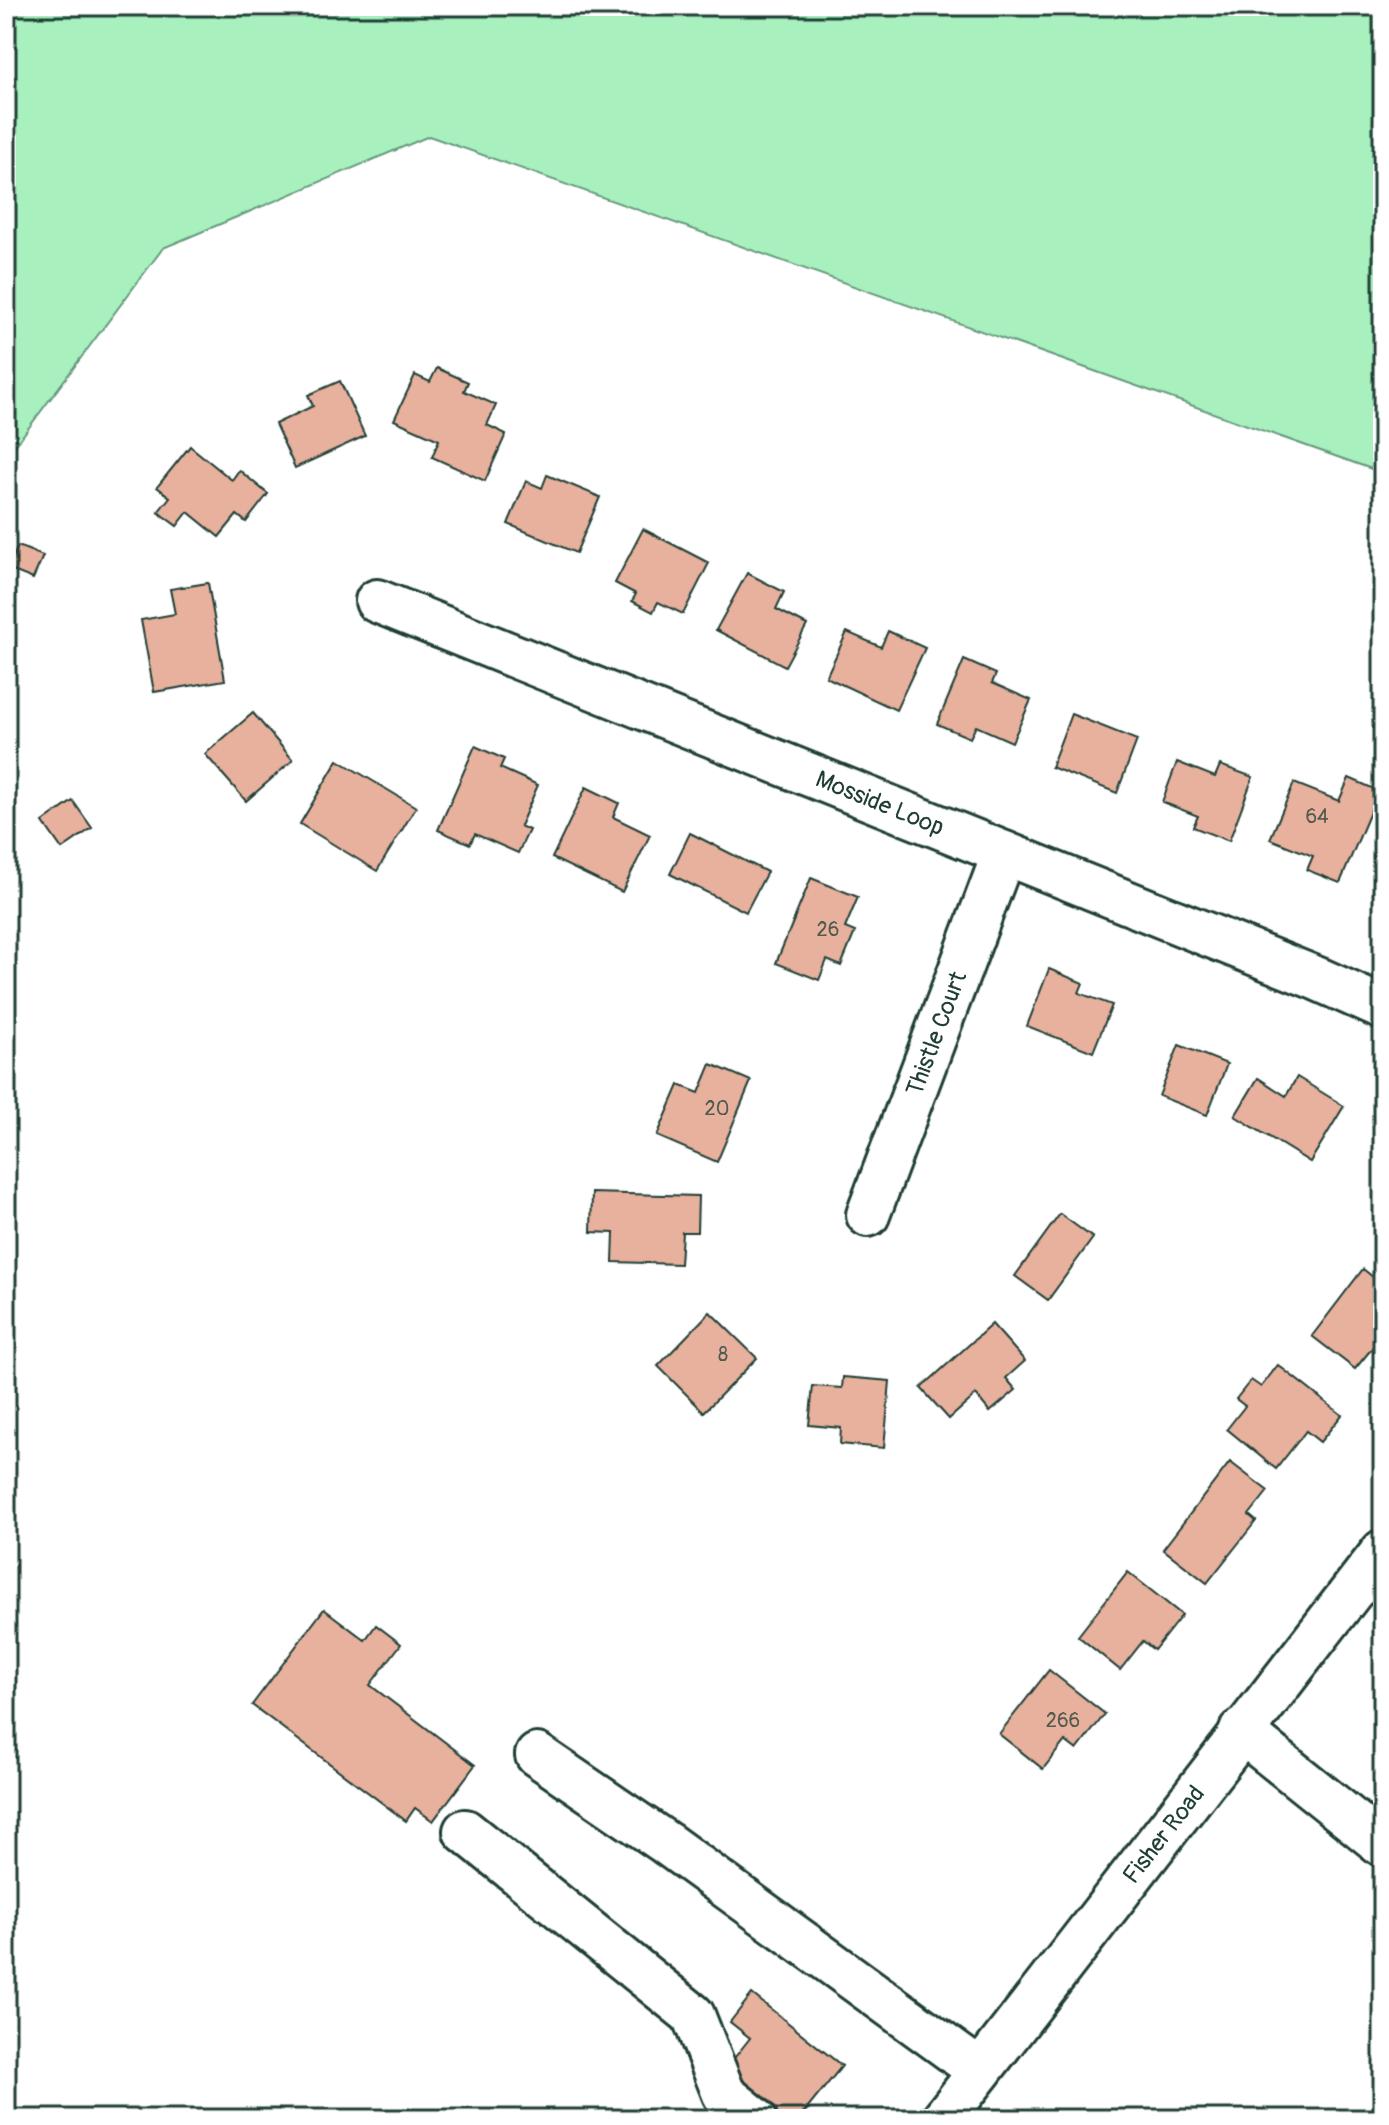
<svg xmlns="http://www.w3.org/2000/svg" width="1389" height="2125" font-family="Pangolin,sans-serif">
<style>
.green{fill:#a8f1bf;stroke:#64977a;stroke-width:2}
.building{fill:#e8b19d;stroke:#1f3d34;stroke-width:2}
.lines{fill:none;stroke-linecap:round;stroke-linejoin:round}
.minor-casing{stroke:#1f3d34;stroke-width:48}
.minor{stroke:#fff;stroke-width:42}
.labels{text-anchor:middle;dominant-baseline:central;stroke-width:7;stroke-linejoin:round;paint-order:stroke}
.number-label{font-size:20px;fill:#515a4e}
.street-label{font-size:24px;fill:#1f3d34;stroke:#fff}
</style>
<rect width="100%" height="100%" fill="#fff"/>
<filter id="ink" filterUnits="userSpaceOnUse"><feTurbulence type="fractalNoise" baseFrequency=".0125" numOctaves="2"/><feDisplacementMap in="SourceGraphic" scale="16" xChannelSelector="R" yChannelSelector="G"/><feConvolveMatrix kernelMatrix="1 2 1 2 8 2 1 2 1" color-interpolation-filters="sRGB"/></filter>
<g filter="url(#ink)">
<path class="green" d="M6 6H1383V473L429 136 163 248 6 458Z"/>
<g class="building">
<path d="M437 368 468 382 464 391 496 405 487 425 506 434 485 481 432 457 439 440 394 420 415 375 430 382Z"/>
<path d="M340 381 365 436 295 468 275 424 313 406 308 395Z"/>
<path d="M190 446 232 480 239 470 268 494 246 522 237 515 219 537 188 512 177 526 158 512 170 497 157 487Z"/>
<path d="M547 475 600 497 576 553 508 524 526 481 542 488Z"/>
<path d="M643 529 709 563 683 614 658 602 653 612 632 601 636 594 615 583Z"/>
<path d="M18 546 43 556 33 579 8 569Z"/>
<path d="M747 573 784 592 776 609 807 625 785 666 716 630Z"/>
<path d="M208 583 225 680 154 692 141 620 175 614 170 589Z"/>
<path d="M888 631 925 648 896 710 826 677 847 632 881 647Z"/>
<path d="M964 660 996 674 992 683 1031 700 1012 742 976 726 970 738 937 724Z"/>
<path d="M253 713 293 760 246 801 205 754Z"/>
<path d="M1071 714 1137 740 1117 793 1051 767Z"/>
<path d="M475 746 504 759 500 768 538 785 520 826 529 830 518 853 475 834 470 844 438 830Z"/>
<path d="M338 760 416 807 377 871 300 824Z"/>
<path d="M1177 762 1215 777 1220 765 1253 777 1229 841 1193 827 1198 816 1162 802Z"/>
<path d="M1349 778 1379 791 1340 883 1307 870 1313 856 1270 839 1294 783 1339 801Z"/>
<path d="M586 787 619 803 613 817 650 835 622 892 552 858Z"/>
<path d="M73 801 92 828 62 849 43 822Z"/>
<path d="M690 833 767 872 746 912 670 874Z"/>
<path d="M811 878 858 897 845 928 855 932 841 966 827 960 819 980 776 963Z"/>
<path d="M1049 969 1083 983 1079 993 1112 1005 1093 1052 1027 1026Z"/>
<path d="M1179 1045 1227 1064 1207 1115 1159 1096Z"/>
<path d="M711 1064 751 1081 717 1162 657 1136 679 1085 699 1093Z"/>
<path d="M1297 1077 1344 1106 1310 1162 1235 1116 1258 1078 1286 1096Z"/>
<path d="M592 1193 698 1196 697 1232H682L680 1264 613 1262 614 1233 591 1232Z"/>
<path d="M1060 1214 1093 1238 1048 1300 1015 1276Z"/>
<path d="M1363 1269 1383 1285V1345L1378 1341 1355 1369 1312 1336Z"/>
<path d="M710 1312 757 1358 704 1412 658 1366Z"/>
<path d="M992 1324 1025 1361 1006 1378 1016 1390 990 1412 976 1395 949 1419 921 1388Z"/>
<path d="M1278 1365 1342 1415 1320 1442 1306 1431 1276 1469 1227 1429 1245 1406 1236 1399 1251 1380 1261 1387Z"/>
<path d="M843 1377 890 1381 884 1448 840 1444 841 1428 809 1425 813 1386 842 1388Z"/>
<path d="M1230 1462 1268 1491 1249 1515 1256 1521 1207 1583 1163 1549Z"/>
<path d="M1128 1572 1182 1615 1154 1650 1143 1641 1120 1670 1078 1636Z"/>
<path d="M324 1609 365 1640 376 1625 401 1644 370 1685 475 1765 433 1821 415 1808 406 1821 252 1705Z"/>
<path d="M1049 1670 1105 1714 1077 1750 1065 1741 1043 1769 999 1734Z"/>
<path d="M752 1994 842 2066 799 2119H783L724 2071 750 2038 730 2022Z"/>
</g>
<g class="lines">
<g class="minor-casing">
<g id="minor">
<path id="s1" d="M377 601 1318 979 1383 1008"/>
<path id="s2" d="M868 1215 1004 853"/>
<path d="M1241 1731 1383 1845"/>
<path d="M537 1755 666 1843 980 2071"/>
<path d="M465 1831 693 2015 724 2094 755 2119"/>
<path id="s3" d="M943 2119 1383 1551"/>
</g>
</g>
<use href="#minor" class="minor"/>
</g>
</g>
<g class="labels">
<g class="number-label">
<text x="1317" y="816">64</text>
<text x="828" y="929">26</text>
<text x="717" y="1108">20</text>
<text x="723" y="1354">8</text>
<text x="1063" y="1720">266</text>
</g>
<g class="street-label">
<text stroke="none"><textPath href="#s1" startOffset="542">Mosside Loop</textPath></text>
<text stroke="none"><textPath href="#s2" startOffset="194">Thistle Court</textPath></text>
<text stroke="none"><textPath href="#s3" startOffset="360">Fisher Road</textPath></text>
</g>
</g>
<rect width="1389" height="2125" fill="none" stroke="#fff" stroke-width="32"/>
<rect x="16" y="16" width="1357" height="2093" fill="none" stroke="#1f3d34" stroke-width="3" filter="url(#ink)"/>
</svg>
